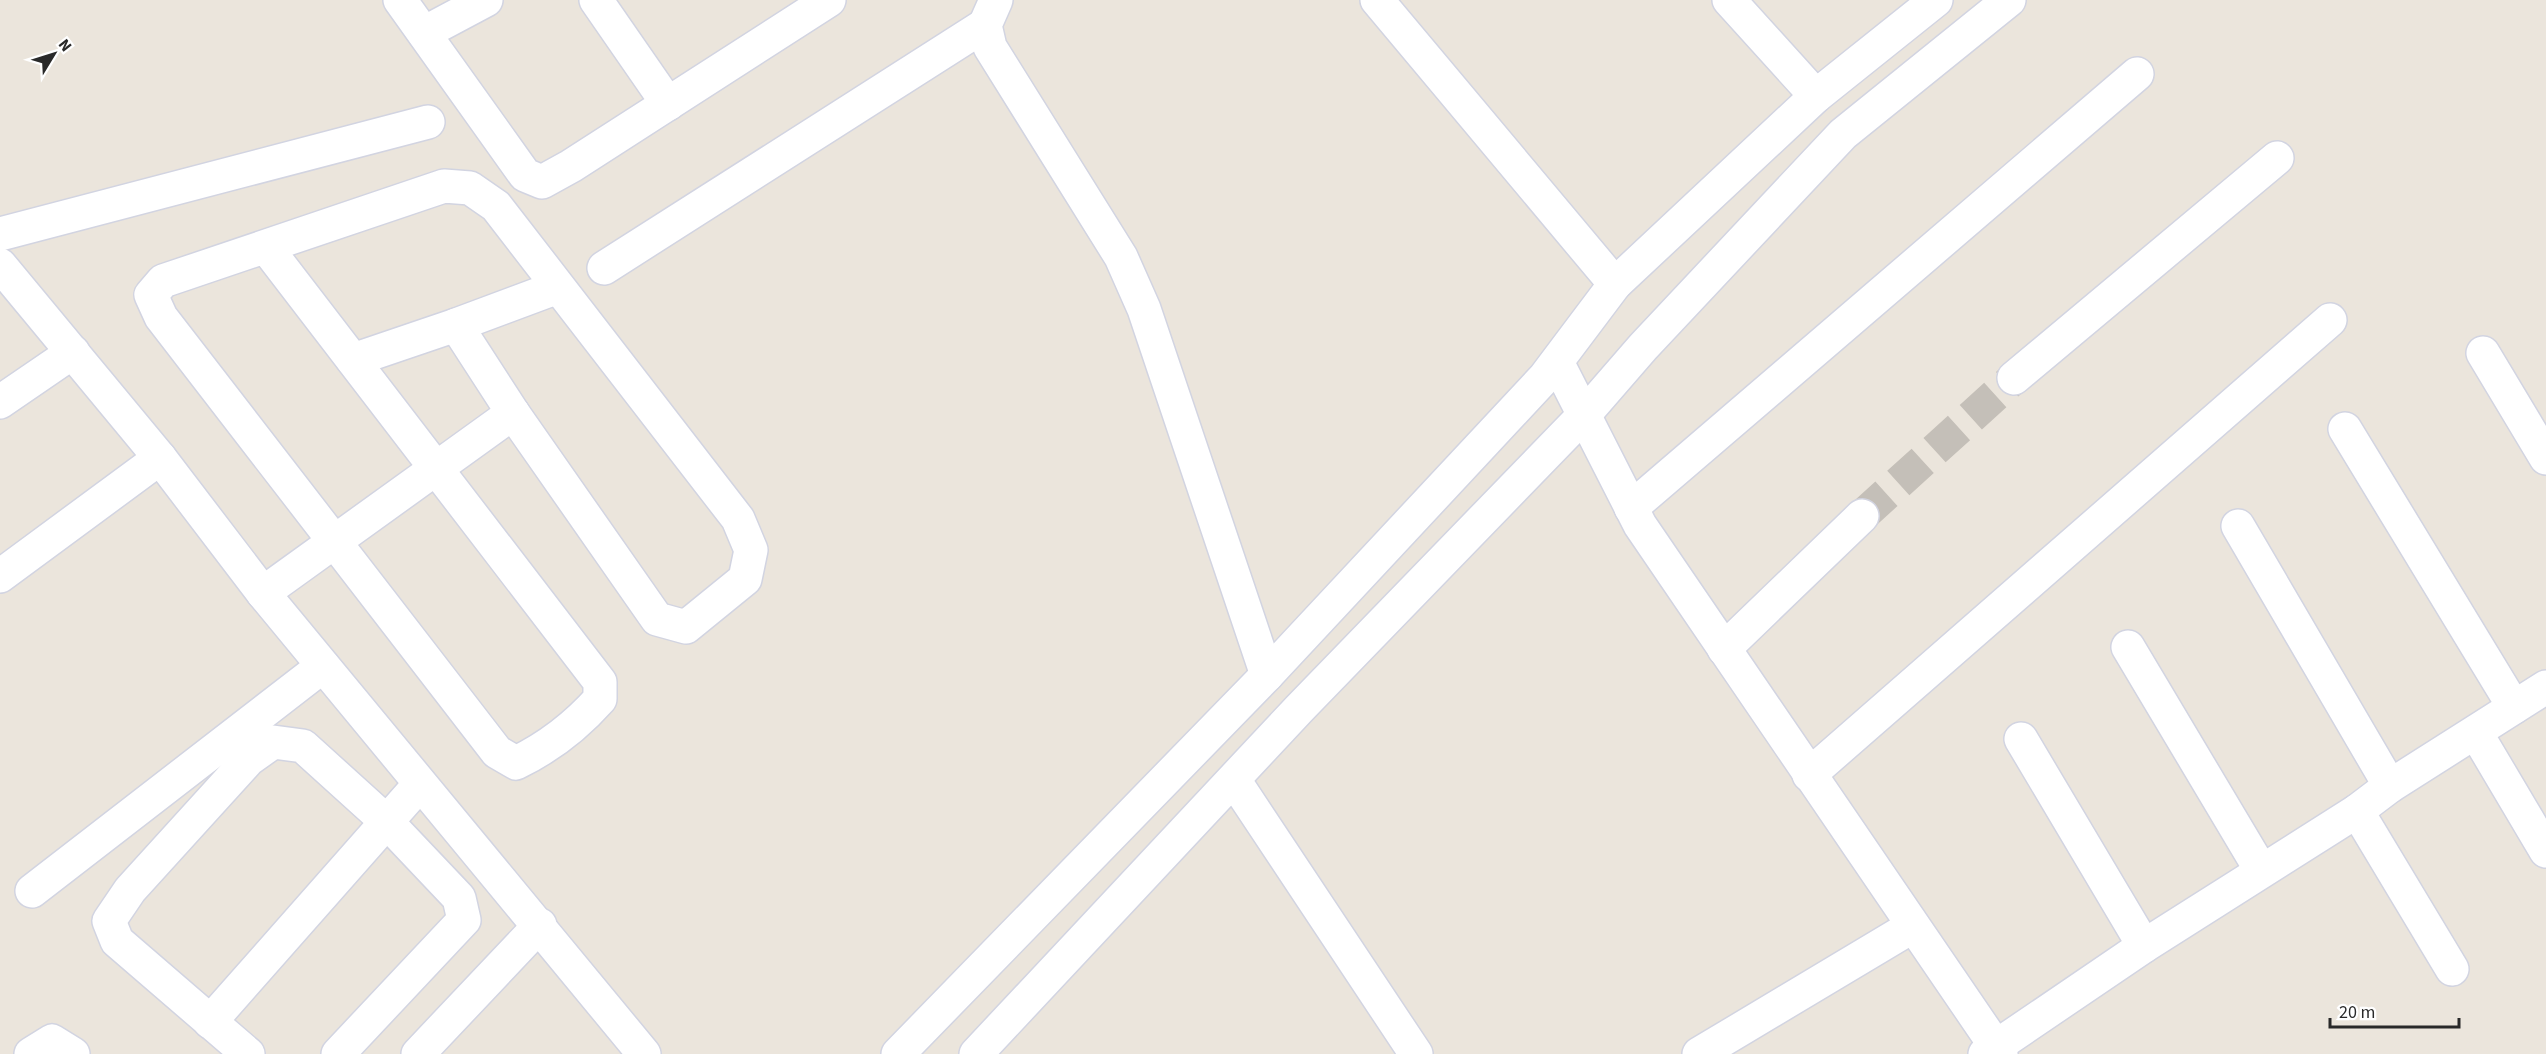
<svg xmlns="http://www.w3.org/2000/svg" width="2546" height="1054" font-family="'Source Sans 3',sans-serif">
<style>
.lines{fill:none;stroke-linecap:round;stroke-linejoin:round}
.minor-tunnel{stroke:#c4bfb8;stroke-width:33;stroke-dasharray:33 16;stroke-linecap:butt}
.minor-casing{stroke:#d2d4e1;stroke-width:36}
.tertiary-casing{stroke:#d2d4e1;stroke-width:36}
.minor{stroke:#fff;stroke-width:33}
.tertiary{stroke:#fff;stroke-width:33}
</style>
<rect width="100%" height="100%" fill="#ebe5dc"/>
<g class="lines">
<path class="minor-tunnel" d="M1862 516 2014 378"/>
<g class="minor-casing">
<g id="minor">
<path d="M400 0 525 175 542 182 571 166 829 0"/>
<path d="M596 0 668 104"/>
<path d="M996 0 985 25 990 47 1121 257 1144 309 1267 675"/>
<path d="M1377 0 1615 284"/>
<path d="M1729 0 1816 96"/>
<path d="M424 33 486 0"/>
<path d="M0 234 428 122"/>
<path d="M266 247 600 682V699C576 726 549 747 516 763L497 752 161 317 151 295 163 281 444 186 470 188 496 206 738 519 751 550 745 579 686 627 657 619 513 413 456 325 558 287"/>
<path d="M0 265 160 458 263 593 644 1054"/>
<path d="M604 268 985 25"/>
<path d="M2483 353 2546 458"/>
<path d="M353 360 456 325"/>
<path d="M1557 362 1640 525 2001 1054"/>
<path d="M2014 378 2277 158"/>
<path d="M0 402 73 352"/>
<path d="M2345 429 2514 707"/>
<path d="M1631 508 2137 74"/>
<path d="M2238 526 2390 786"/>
<path d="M0 576 160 458"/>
<path d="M263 593 513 413"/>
<path d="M2128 647 2261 870"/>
<path d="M1724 649 1862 516"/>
<path d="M2476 733 2546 851"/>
<path d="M2021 739 2144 946"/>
<path d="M1809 775 2330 320"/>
<path d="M1234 780 1416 1054"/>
<path d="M2357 811 2452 969"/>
<path d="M32 891 323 666"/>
<path d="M210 1022 420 784"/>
<path d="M31 1054 52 1041 73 1054"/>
<path d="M248 1054 117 941 109 921 130 890 249 759 273 742 303 746 387 822 459 898 464 920 338 1054"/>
<path d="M418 1054 540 925"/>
<path d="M1699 1054 1913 926"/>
<path d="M1985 1054 2144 946 2357 811 2390 786 2546 687"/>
</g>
</g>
<g class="tertiary-casing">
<g id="tertiary">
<path d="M898 1054 1267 675 1545 377 1615 284 1816 96 1936 0"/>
<path d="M976 1054 1299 709 1584 415 1643 347 1843 134 2009 0"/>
</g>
</g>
<use href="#minor" class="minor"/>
<use href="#tertiary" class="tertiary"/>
</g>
<g transform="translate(54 54) rotate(52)" stroke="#ffffff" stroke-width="4.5" paint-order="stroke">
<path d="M0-4.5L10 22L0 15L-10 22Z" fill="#292929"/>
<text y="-9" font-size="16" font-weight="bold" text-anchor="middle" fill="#292929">N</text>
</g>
<path d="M2330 1018v9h129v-9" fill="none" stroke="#292929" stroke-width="3"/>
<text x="2339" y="1018" font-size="18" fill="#292929" stroke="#ffffff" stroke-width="4.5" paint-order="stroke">20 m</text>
</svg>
